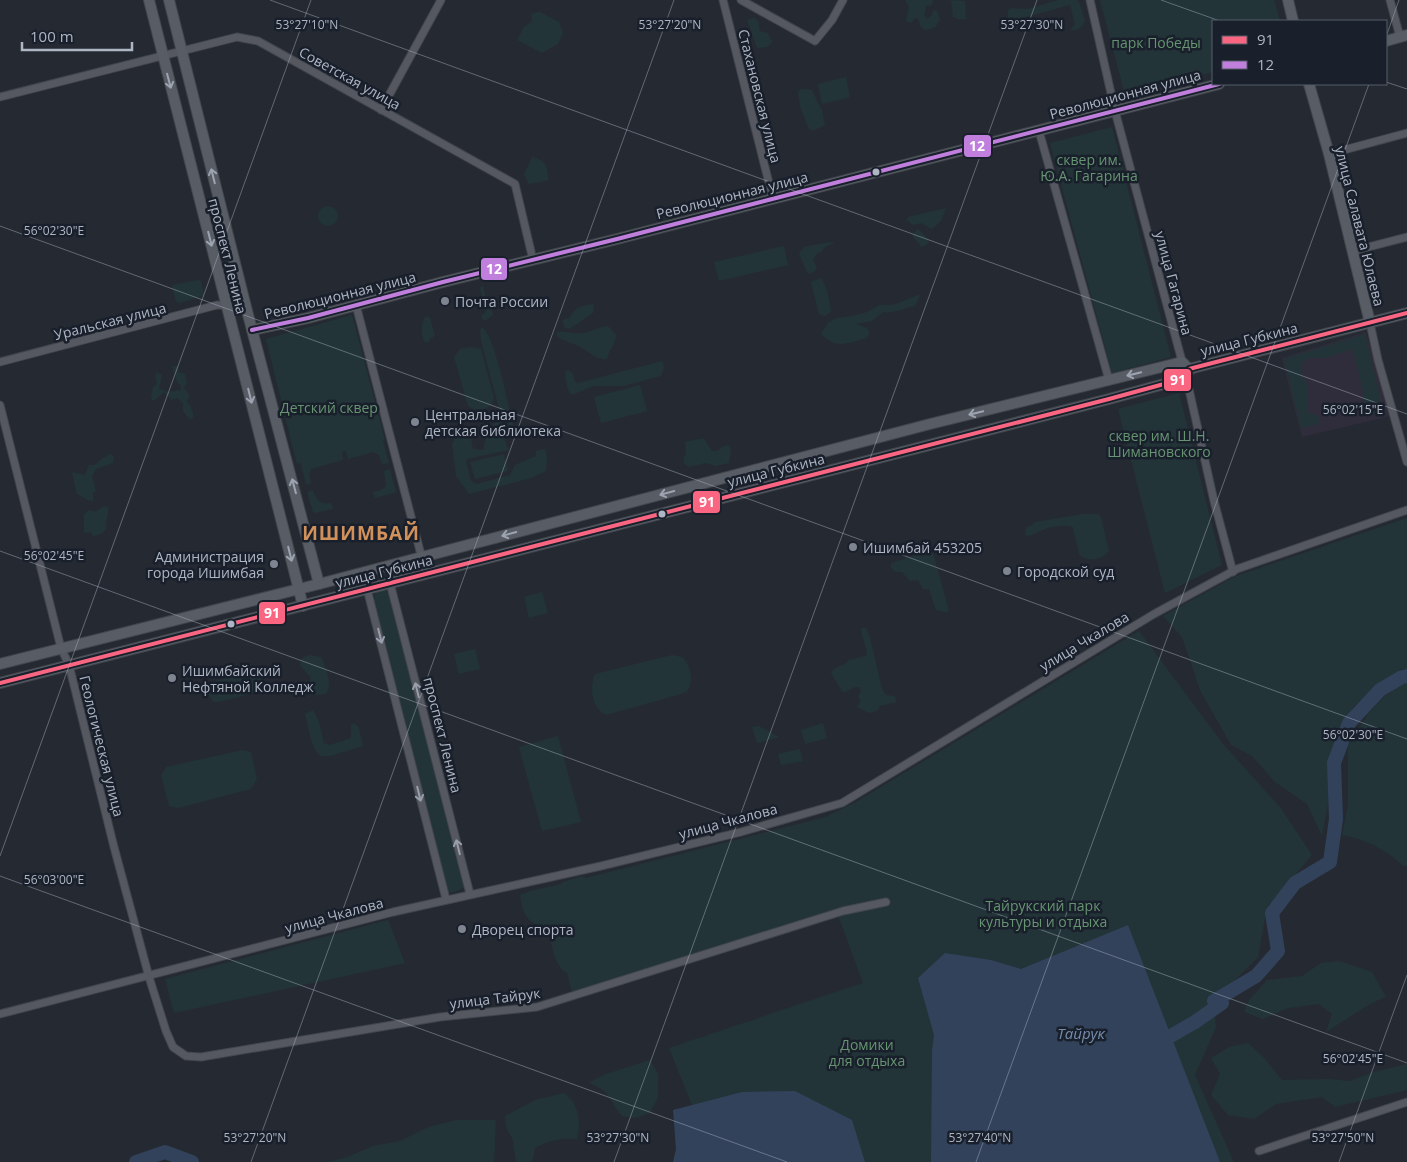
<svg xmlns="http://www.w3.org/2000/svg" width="1407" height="1162" font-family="'Open Sans',sans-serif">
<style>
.medical{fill:#2f2d3b}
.green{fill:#223437}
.water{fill:#32425b}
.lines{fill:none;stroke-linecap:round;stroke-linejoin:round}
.river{stroke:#32425b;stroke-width:14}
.street-casing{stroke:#42464c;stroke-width:9}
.secondary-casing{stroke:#42464c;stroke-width:12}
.street{stroke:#555860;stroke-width:7}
.secondary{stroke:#585d65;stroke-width:10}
.bus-1-casing{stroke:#19202c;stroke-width:8}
.bus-2-casing{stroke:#19202c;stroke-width:8}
.bus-1{stroke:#fa6682;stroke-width:4}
.bus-2{stroke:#c07fdc;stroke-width:4}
.oneway{stroke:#9da4b1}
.oneway2{stroke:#989eab}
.ticks{fill:none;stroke:#aeb6c4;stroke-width:1;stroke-opacity:0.45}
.bus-dot{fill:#aeb6c4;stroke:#19202c;stroke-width:2}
.poi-dot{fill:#7e8591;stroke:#19202c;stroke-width:2}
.labels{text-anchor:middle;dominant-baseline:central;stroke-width:5;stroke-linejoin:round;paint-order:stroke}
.park-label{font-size:14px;fill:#669471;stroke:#19202c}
.street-label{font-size:14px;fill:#aeb6c4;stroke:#19202c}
.poi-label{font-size:14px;fill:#aeb6c4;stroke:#19202c;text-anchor:start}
.water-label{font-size:15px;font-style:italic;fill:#758cad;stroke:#19202c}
.district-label{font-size:19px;font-weight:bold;letter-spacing:1px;fill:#d2915b;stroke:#19202c}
.ticks-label{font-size:12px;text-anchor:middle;fill:#aeb6c4;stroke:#19202c;stroke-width:5;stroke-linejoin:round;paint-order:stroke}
.line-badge{stroke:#19202c;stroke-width:2}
.badge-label{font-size:14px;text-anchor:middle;font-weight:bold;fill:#fff}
</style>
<rect width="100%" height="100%" fill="#252a32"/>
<path class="medical" d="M1366 332 1390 416 1302 437 1282 358Z"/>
<g class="green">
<path d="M905 0H933L932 5 926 6 924 16 927 19 932 15 933 10 937 11 940 19C937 27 934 29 925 30L921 27 918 19 915 18 911 23 906 21 909 7Z"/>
<path d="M951 0 965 1 966 19H958L953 17Z"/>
<path d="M1058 0H1077L1079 2 1085 21C1081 28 1079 31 1070 30L1075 24 1070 5 1018 19 1008 20V10L1012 8 1028 9Z"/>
<path d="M1100 0H1274L1280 21H1213V72L1125 95Z"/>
<path d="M540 12 559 22 563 33 558 44 542 53 517 40 524 27 532 21 531 14Z"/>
<path d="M754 18 758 21 760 31 768 33 772 42 767 47 757 48 747 20Z"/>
<path d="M846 77 850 97 822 104 818 84Z"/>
<path d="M802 89 812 90 822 111 825 125 813 131 809 129 800 107 798 92Z"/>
<path d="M1112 127 1171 357 1112 373 1050 143Z"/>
<path d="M532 157C548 161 546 166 549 180L529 184 524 174Z"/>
<circle cx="328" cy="216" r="10"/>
<path d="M946 208 941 221 932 229 921 223 913 225 907 220 908 217Z"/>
<path d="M918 229 927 238 929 243 922 247 913 237V234Z"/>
<path d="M830 242 835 243 826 246 821 252 817 253 813 260 817 268 814 272 808 274 799 254 804 247Z"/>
<path d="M784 246 788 265 719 281 714 262Z"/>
<path d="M821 278C828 289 829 299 831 312L825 316 819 314 811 282Z"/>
<path d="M198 280 201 281 204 294 203 296 179 303 176 301 172 287 173 285Z"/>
<path d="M483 285 487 305 491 308 493 315 484 321 481 316 486 312 480 288Z"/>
<path d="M921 294 915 306C903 308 896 313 883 312L872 321 856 324 866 328 870 332 867 338C846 343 838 350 821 334L828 323 837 318 853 316 867 312 880 305H893Z"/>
<path d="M594 304 593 313C585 318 578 324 569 329L565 328 562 320 569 318C575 307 583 305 594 304Z"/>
<path d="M352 315 385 440 383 441 389 463 382 464 379 455 373 452 348 459 346 451 342 452 343 460 311 469 309 475 311 483 306 485 301 463 297 464 266 339Z"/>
<path d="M426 316 430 318 435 336 430 339 429 342H425C420 336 421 322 426 316Z"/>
<path d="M608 326 616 335C616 344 609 349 607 359 595 359 592 354 582 348 574 343 566 343 557 336V332C566 331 574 334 583 333 592 331 599 327 608 326Z"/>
<path d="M482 327C495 335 509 410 514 428L502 433 509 450 467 459 466 462 471 481 477 484 510 475 515 465 536 456V451L545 449 547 457 546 471 531 478 469 494 456 476 452 444 456 437 467 436 471 438 473 449 483 450C486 438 488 425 500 420V412L481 341 480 330Z"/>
<path d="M1365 334 1379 393 1381 410 1376 415 1369 414 1364 409 1363 391 1353 349 1324 358H1309L1301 365V373L1307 383V413L1314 414 1320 419 1318 424 1301 428 1284 359Z"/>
<path d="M471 347 481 349 494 398 491 405C484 411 476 412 468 406L454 357 460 349Z"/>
<path d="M662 361 664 367 661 376 623 386H594L572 395C566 389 566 381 565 372L568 370 572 373 575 382 578 383Z"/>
<path d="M173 366H178V372L185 374 187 384 183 387 190 396 186 402 190 405 193 413V418L189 419 183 411V403L177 398 172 400 164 392 155 400H152L151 397 153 387 157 384 155 374 158 373 162 375 159 389 168 392 181 390 180 385 177 382 173 368 171 367Z"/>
<path d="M640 385 647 411 601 423 594 397Z"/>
<path d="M1179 393 1222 565 1165 593 1118 409Z"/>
<path d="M699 439H704L712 451H718L722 447 728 445 731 449 729 463 716 466 705 463 690 467 684 464V458L686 453 685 442Z"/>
<path d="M111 454 114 457 113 463 96 469 92 476 96 492H93V501L88 500 77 494 72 472 85 475 89 465H95L103 458Z"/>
<path d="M504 454 508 471 475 479 470 462Z"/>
<path d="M390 469 396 492 375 498 373 492 381 490 386 486 384 471Z"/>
<path d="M313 490C316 501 321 505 331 503L333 509 315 513 313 512 307 492Z"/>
<path d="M104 506 108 507C109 515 105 521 106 529 102 534 99 535 93 536L91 532 84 533V514L89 510 95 512Z"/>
<path d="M1083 514H1099L1101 518 1109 551C1102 560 1087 563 1079 554L1073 527C1066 524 1047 527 1041 531 1035 533 1032 536 1026 536L1025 530 1027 527 1032 525 1035 522Z"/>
<path d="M1407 518V669H1401L1376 687 1353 707 1339 737 1331 768 1329 799 1322 836 1307 804 1275 782 1252 756 1231 745 1200 690 1182 637 1163 616 1236 576Z"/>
<path d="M930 551 933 553 949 611 945 612 936 610 929 589H923L918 580 910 581 902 572H896L891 568V563Z"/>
<path d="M383 589 387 592 390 597 464 882 463 888 452 893 446 890 445 886 374 600 375 592Z"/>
<path d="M542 592 548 613 529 618 524 597Z"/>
<path d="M862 628H866L870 638 882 689 886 695 895 696 896 702 880 706 877 711 869 713 857 707 861 700 858 697 861 690 859 687H855L845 692 842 691 831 673C835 665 844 667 849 660L866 656 867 653 861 630Z"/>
<path d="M1139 631 1223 744 1280 807 1312 855 1267 907 1258 957 1214 1001 1216 1027 1195 1075 1234 1162H715L669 1048 863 983 837 912 572 992 567 973C553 966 552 942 548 928 526 922 524 917 520 895 532 889 547 888 561 884L563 882 582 876 586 878 826 817 856 802Z"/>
<path d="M475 649 480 669 459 674 454 654Z"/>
<path d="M309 655 321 657C326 668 333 683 326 694L312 695 307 690 311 678 300 665 301 659Z"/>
<path d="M672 655C677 656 681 656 684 659 690 665 694 682 688 690 686 692 683 693 681 694L606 715C592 708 589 688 595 674Z"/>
<path d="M242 675 247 677 256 675 263 680 264 687C253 694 227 701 214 702 209 697 206 692 208 685L215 681Z"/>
<path d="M1407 681V866H1404C1384 849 1368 840 1342 835L1348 806V746L1368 714 1384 697Z"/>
<path d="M313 710 319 722 324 743 330 745 351 738V725L354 723 359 728 363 746 330 756H320C308 741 310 730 305 714Z"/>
<path d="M823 723 827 738 805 744 801 730Z"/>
<path d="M759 726 779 737 757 743 752 727Z"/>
<path d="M558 736 581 822 542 831 519 747Z"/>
<path d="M800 749 803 761 781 765 778 754Z"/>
<path d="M243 750 251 752 257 779 251 789 178 808 169 806 161 775 166 767Z"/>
<path d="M388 920 405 963 174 1013 165 979Z"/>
<path d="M1339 961 1372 972 1386 997C1365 1005 1346 1020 1326 1032L1332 1014 1319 1004 1288 1008 1263 1019 1244 1012 1249 1000 1267 980 1302 976 1321 963Z"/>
<path d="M1248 1043 1264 1058 1282 1080 1328 1079 1350 1081 1373 1072 1407 1064V1090L1335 1107 1322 1097 1276 1104 1254 1119 1228 1115 1211 1095 1220 1074 1211 1058 1229 1047Z"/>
<path d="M650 1060 658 1074V1097L650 1113 636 1118 622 1116C608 1099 611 1090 588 1083L606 1074Z"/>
<path d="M564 1093C579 1103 581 1122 577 1139 561 1138 549 1140 535 1148L532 1162H516L513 1140 507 1130 505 1116 535 1100Z"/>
<path d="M456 1120H496L494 1162H328L348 1157 373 1146 400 1141 429 1127Z"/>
</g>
<g class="water">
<path d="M1128 925 1220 1162H931L932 1050 934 1035 918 978 945 953 991 960 1021 969Z"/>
<path d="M795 1091 852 1120 865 1162H673L676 1149 673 1110 742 1092Z"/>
</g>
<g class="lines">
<g class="river">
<path d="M1155 1045 1195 1022 1222 1003 1214 1001 1256 976 1278 951 1272 913 1295 883 1330 862 1336 819 1334 763 1349 723 1380 690 1402 677 1407 676"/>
<path d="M136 1162 165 1152 192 1162"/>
</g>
<g class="street-casing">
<g id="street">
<path d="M723 0 773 199"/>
<path d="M741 0 815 41 832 20 843 0"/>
<path d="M1090 0 1115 111 1183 365"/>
<path d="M1390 0 1400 37"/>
<path d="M0 97 237 37 258 41 515 184 533 260"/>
<path d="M381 110 441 0"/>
<path d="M1039 131 1109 380"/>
<path d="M1329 154 1407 133"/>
<path d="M1353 251 1407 237"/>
<path d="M356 305 426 574"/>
<path d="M1370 323 1378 360 1407 462"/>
<path d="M0 362 217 305H226"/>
<path d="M1186 376 1214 501 1233 572"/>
<path d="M0 405 61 648 69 665 114 847 149 977 166 1031 173 1047 186 1056 201 1057 440 1017 537 1007 843 911 886 902"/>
<path d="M390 583 470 894"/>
<path d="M367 589 446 899"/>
<path d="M0 1014 393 912 601 866 741 832 842 803 1154 614 1237 569 1407 510"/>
<path d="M1259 1151 1407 1102"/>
</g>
</g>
<g class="secondary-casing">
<g id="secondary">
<path d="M149 0 303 606"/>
<path d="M169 0 246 307 319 584"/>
<path d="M1288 0 1293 21"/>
<path d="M1386 41 1407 35"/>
<path d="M1309 84 1329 154 1370 323"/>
<path d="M252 330 308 318 443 282 617 239 1219 84"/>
<path d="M0 664 319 584 930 424 1182 362 1189 369"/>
<path d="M0 683 1109 399 1186 378 1189 369 1407 313"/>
</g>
</g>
<use href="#street" class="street"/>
<use href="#secondary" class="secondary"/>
<g class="bus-1-casing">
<path id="bus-1" d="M0 683 1109 399 1186 378 1189 369 1407 313"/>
</g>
<g class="bus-2-casing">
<path id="bus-2" d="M252 330 308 318 443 282 617 239 1219 84"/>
</g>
<use href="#bus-1" class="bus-1"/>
<use href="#bus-2" class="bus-2"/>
</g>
<defs><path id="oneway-shaft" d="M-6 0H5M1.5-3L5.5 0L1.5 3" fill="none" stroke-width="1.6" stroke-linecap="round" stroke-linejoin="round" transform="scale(1.25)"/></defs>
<g class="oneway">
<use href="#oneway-shaft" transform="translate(169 81) rotate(75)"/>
<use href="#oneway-shaft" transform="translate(213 176) rotate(-104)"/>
<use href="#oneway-shaft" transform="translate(210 239) rotate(76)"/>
<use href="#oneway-shaft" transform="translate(1134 374) rotate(166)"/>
<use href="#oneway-shaft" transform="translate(250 396) rotate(76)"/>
<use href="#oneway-shaft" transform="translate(976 413) rotate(166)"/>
<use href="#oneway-shaft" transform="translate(294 486) rotate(-105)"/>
<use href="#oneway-shaft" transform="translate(667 493) rotate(165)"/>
<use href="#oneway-shaft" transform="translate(509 534) rotate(165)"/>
<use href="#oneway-shaft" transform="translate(290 554) rotate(76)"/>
</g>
<g class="oneway2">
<use href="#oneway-shaft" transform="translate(380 636) rotate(76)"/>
<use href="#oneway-shaft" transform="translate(417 690) rotate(-104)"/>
<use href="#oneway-shaft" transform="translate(419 794) rotate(76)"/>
<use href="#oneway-shaft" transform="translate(458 847) rotate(-104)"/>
</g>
<path class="ticks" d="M270 0 1407 414M1161 0 1220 21M1386 37 1399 0M1386 82 1407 89M0 226 1407 739M0 551 1407 1063M0 856 311 0M0 876 787 1162M251 1162 674 0M614 1162 1037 0M976 1162 1369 84M1339 1162 1407 975"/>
<g class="bus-dot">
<circle cx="876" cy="172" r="4.5"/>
<circle cx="662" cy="514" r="4.5"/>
<circle cx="231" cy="624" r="4.5"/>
</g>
<g class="poi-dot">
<circle cx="445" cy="301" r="5"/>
<circle cx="415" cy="422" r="5"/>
<circle cx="853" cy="547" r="5"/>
<circle cx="274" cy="564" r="5"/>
<circle cx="1007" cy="571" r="5"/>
<circle cx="172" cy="678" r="5"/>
<circle cx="462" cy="929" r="5"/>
</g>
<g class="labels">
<g class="park-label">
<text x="1156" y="42">парк Победы</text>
<text x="1089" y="159">сквер им.<tspan x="1089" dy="16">Ю.А. Гагарина</tspan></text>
<text x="329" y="407">Детский сквер</text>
<text x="1159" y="435">сквер им. Ш.Н.<tspan x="1159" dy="16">Шимановского</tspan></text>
<text x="1043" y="905">Тайрукский парк<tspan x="1043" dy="16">культуры и отдыха</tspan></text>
<text x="867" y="1044">Домики<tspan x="867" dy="16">для отдыха</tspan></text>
</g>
<g class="street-label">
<text transform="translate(350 78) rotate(29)">Советская улица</text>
<text transform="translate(1125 94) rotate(-15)">Революционная улица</text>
<text transform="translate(760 96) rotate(76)">Стахановская улица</text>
<text transform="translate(732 195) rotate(-14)">Революционная улица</text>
<text transform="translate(1360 226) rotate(76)">улица Салавата Юлаева</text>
<text transform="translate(228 256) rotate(76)">проспект Ленина</text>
<text transform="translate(1174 283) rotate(75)">улица Гагарина</text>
<text transform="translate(340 295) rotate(-14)">Революционная улица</text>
<text transform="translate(110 321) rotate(-14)">Уральская улица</text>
<text transform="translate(1249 339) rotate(-14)">улица Губкина</text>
<text transform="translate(776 470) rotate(-14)">улица Губкина</text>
<text transform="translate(384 571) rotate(-14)">улица Губкина</text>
<text transform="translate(1084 641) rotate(-31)">улица Чкалова</text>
<text transform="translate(443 735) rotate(76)">проспект Ленина</text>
<text transform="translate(102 746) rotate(76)">Геологическая улица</text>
<text transform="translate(728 821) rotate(-15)">улица Чкалова</text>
<text transform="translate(334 915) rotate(-15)">улица Чкалова</text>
<text transform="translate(495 998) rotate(-7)">улица Тайрук</text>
</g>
<g class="poi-label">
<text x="455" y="301">Почта России</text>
<text x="425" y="414">Центральная<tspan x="425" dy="16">детская библиотека</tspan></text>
<text x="863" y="547">Ишимбай 453205</text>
<text x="264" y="556" text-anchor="end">Администрация<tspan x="264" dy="16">города Ишимбая</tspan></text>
<text x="1017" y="571">Городской суд</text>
<text x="182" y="670">Ишимбайский<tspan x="182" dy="16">Нефтяной Колледж</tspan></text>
<text x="472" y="929">Дворец спорта</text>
</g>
<g class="water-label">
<text x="1081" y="1033">Тайрук</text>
</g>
<g class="district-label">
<text x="361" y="533">ИШИМБАЙ</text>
</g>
</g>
<g class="ticks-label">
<text x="307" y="29">53°27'10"N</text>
<text x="670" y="29">53°27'20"N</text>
<text x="1032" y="29">53°27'30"N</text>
<text x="54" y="235">56°02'30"E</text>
<text x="1353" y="414">56°02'15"E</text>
<text x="54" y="560">56°02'45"E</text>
<text x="1353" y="739">56°02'30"E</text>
<text x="54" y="884">56°03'00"E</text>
<text x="1353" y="1063">56°02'45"E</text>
<text x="255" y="1142">53°27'20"N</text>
<text x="618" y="1142">53°27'30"N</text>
<text x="980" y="1142">53°27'40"N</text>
<text x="1343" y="1142">53°27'50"N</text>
</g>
<g class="line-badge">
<rect x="963" y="134" width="29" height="24" rx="5" fill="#c07fdc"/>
<rect x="480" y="257" width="28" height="24" rx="5" fill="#c07fdc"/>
<rect x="1163" y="368" width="29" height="24" rx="5" fill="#fa6682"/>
<rect x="692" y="490" width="29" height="24" rx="5" fill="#fa6682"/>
<rect x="258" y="601" width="28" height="24" rx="5" fill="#fa6682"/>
</g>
<g class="badge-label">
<text x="977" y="151">12</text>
<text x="494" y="274">12</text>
<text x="1178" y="385">91</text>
<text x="707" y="507">91</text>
<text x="272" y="618">91</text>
</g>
<rect x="1212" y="20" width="175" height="65" fill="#19202c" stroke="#555c69"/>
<rect x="1222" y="36" width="25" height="8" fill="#fa6682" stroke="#555c69"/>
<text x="1257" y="45" font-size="15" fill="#aeb6c4">91</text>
<rect x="1222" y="61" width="25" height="8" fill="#c07fdc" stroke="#555c69"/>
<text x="1257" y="70" font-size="15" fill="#aeb6c4">12</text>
<path d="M22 42v8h110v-8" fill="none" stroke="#aeb6c4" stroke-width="2.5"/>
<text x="30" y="42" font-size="15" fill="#aeb6c4" stroke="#19202c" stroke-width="4" paint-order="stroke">100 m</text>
</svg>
